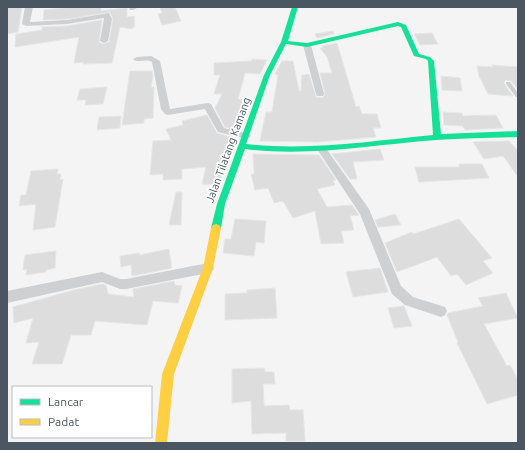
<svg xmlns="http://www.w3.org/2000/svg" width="525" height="450" font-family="Ubuntu,sans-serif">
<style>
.building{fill:#ddddde;stroke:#e5e6e7}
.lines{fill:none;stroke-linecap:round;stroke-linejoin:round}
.lane{fill:#ced0d2;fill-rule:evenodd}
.street{fill:#ced0d2;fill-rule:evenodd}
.fast{fill:#16e098;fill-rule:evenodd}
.slow{fill:#ffcf43;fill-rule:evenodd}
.labels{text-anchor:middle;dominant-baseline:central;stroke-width:3.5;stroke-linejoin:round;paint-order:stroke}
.street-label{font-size:11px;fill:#4a5661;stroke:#fff}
</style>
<rect width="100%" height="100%" fill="#f4f4f4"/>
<g class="building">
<path d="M7 7H22L18 32 7 34Z"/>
<path d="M74 7H101V11L127 8V17L134 16 135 27H133L132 29 120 27 112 63 83 64 84 62 74 63 79 37 15 47 16 34 42 30V27L67 26 102 20 99 42 103 44 109 42 113 19 110 12 67 19 43 20 44 10Z"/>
<path d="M160 7H175L181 21 162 25 158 14 162 13Z"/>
<path d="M333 31 334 34 317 38 315 34Z"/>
<path d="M432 33 438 44 420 45 414 34Z"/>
<path d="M337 43 356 107 359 106 362 114H377L381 128H373L376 137 317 142 260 141 266 112H272L278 75 275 74 282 61H293L299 91H301L302 75 309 74 316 97 323 98 325 94 320 73H332L327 57 320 48H324L322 46Z"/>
<path d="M252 59 267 60 260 74 245 73 238 99 243 100 237 120H238L236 129 225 127 215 108 222 94H214L220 75H214V63L252 61Z"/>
<path d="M492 65 518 67V90L511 81 506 80 504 82 505 85 513 96 488 94 479 76 477 66 493 67Z"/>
<path d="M130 71H152L153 76 151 87H154L153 118 144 119V123L122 125Z"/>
<path d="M441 76 460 78 462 91 442 90Z"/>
<path d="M107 87 103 104 85 105 86 100H77L80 89Z"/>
<path d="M443 112 462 113 463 116 496 115 503 128 465 130 463 126 444 125Z"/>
<path d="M207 115 217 133 234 138 219 185 202 184 206 167 182 169V179L163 180V174L150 175 153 141 171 140 166 129 183 125 182 121Z"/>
<path d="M121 116 120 128 97 130 99 117Z"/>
<path d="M509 141 518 151V177L503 156 484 159 473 142Z"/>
<path d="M380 149 384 160 353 162 357 179H350L332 154Z"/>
<path d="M253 154 319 155 336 180H333L335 185 317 189 327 207 352 205 359 215 350 216 354 230 341 231 344 243 321 244 315 211 293 218 283 201 274 203 268 188 255 190 251 174H254Z"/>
<path d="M459 164H482L489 178 419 182 415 167H459Z"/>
<path d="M58 169 57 174H61L60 180 63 179 55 227 33 230 36 204 19 206 21 195H26L31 171Z"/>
<path d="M176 192H182L181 225H169Z"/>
<path d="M395 214 401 225 378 227 375 220Z"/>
<path d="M235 219 266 221 264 243 256 242 254 256 223 253 225 239H231Z"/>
<path d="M459 219 492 258 483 261 493 273 466 285 457 274 451 276 437 257 397 272 385 243 412 232 413 234Z"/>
<path d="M169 249 172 268 132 276 131 265 121 267 120 256 139 253 140 255Z"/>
<path d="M56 251 55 268 46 270V272L26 275 27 269 23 270 25 255Z"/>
<path d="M380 268 388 292 353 297 346 272Z"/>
<path d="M174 281 175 285 182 286 178 303 153 301 147 325 95 321 91 335H71L62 364H32L39 342 26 343 33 318 14 323 13 307 74 290 102 284 106 285 108 294 134 297 133 289Z"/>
<path d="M275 288 277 318 225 320V294L247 293V290Z"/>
<path d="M506 293 518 318 484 324 507 366 510 365 518 380V395L487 404 457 343 458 342 447 315 448 313 483 306 478 298Z"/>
<path d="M404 306 412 326 394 328 388 308Z"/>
<path d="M264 368 265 372H274L275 384H263L264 406 289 405 290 410H303L305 441H286V433L252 434 251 401 232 403V369Z"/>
</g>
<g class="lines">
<path class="lane" d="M506 82H510L518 93V97H516L506 84Z"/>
<g class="street">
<path d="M25 7H33L30 22 67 20 109 13 112 19 108 41 104 43 100 41 104 18 67 24 26 26 22 24Z"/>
<path d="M129 7H137V8L133 10H130Z"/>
<path d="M304 43H307L311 45 324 94 323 96H317L316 94 303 45Z"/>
<path d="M151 56 160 61 170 109 208 103 211 104 224 128 249 134 251 136 249 138 246 139 218 132 205 109 168 115 165 114 161 109 152 62C146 58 138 64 133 59L137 57Z"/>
<path d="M322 146 325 147 369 209 401 286 413 297 445 307 447 311 445 315 441 317 405 305 392 294 360 214 317 149Z"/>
<path d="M208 263 212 264 214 268 212 272 208 273 126 289H120L102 282 7 303V291L102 272 120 279H126Z"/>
</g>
<path class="fast" d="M292 7H298L288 41 307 43 398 22 406 25 419 54 430 57 434 61 441 134 518 131V137C491 138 463 138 436 140 371 145 309 157 245 149L225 204 221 228 219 231H213L211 228 217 204 264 75 281 42ZM398 26 401 27 414 56 426 59 428 61 433 135C371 141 309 151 246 144L270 75 286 44 307 47Z"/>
<path class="slow" d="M216 224 219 225 221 228 213 268 174 374 167 443H155L162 374 203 268 211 228 213 225Z"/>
</g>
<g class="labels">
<g class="street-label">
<text transform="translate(228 150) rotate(-70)">Jalan Tilatang Kamang</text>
</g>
</g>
<rect width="525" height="450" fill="none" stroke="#4a5661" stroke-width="16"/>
<rect x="12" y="386" width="140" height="52" fill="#ffffff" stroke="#b7bbc0"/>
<rect x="20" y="399" width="20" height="6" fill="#16e098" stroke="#b7bbc0"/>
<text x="48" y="406" font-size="12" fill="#4a5661">Lancar</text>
<rect x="20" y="419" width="20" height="6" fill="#ffcf43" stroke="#b7bbc0"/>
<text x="48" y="426" font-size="12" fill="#4a5661">Padat</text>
</svg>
